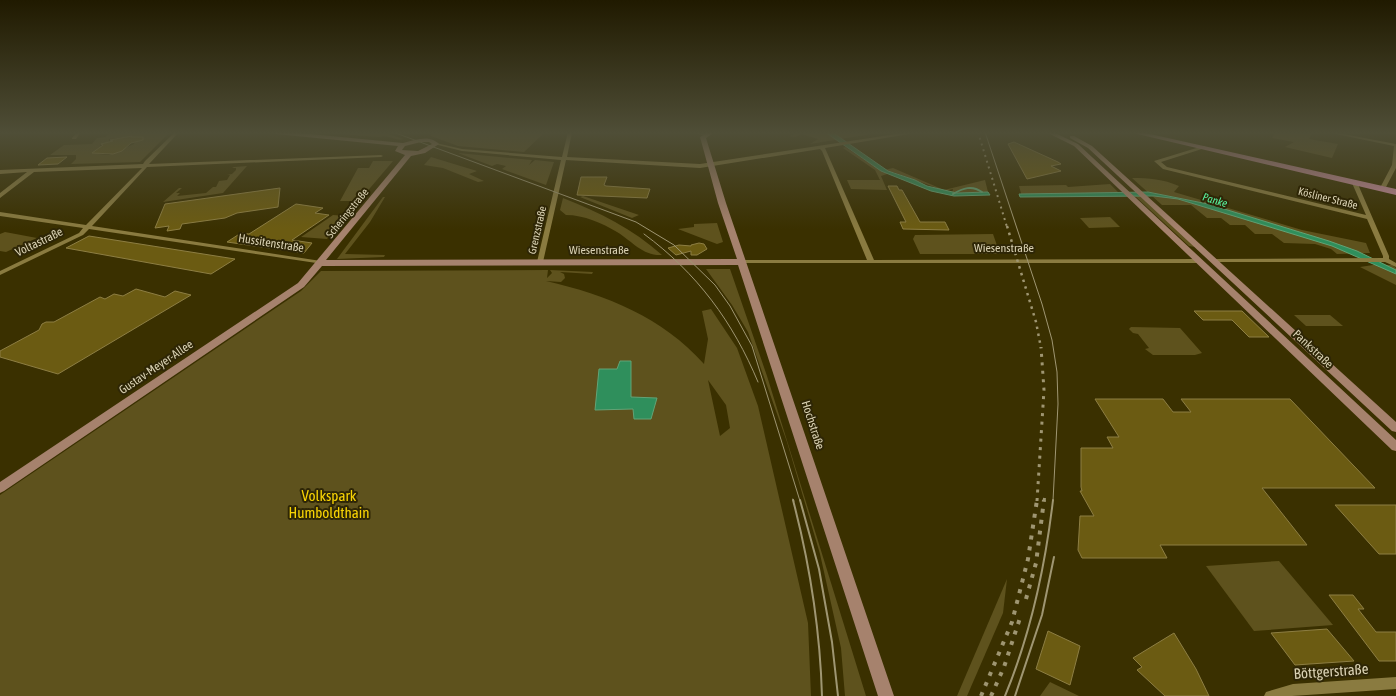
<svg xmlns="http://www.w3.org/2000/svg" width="1396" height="696" font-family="'Asap Condensed',sans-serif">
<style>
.green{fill:#5e521d;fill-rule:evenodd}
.water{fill:#2f8f5c;stroke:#62a376}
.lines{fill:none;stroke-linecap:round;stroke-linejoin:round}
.stream{stroke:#62a376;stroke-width:2}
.building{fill:#6b5b12;stroke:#8d7e43}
.street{fill:#8a7b40;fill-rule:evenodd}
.secondary{fill:#a6826d;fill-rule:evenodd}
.primary{fill:#c38999;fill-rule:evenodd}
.tram-far1{stroke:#9f9672;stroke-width:1}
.tram{stroke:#9f9672;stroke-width:2}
.rail-far3{stroke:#9f9672;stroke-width:2;stroke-dasharray:2 4;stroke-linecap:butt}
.rail-far2{stroke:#9f9672;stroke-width:2.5;stroke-dasharray:2.5 4.5;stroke-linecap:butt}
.rail-far1{stroke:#9f9672;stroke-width:3;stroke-dasharray:3 5.5;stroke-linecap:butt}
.rail{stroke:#9f9672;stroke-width:4;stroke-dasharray:4 7;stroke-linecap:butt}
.labels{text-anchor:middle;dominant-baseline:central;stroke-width:4;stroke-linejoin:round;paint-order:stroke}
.far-street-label{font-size:11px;fill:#dad2b4;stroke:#2e2606}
.far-water-label{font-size:11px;font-style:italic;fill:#58f8a3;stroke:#2e2606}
.street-label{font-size:12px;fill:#dad2b4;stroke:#2e2606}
.near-park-label{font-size:15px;fill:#f9d404;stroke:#2e2606}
.near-street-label{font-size:15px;fill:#dad2b4;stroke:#2e2606}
</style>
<rect width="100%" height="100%" fill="#3a3000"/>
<g class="green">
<path d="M112 132H170L140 162 71 164 76 159V155H50L64 145 92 144 97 138 105 137ZM128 137 135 142 134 144 109 155 99 154 102 148 100 145 109 142V139Z"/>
<path d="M315 132H382L404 139C395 142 390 134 379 137Z"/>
<path d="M434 132H545L524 152 458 146 431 136Z"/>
<path d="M800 132H867L871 134 810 144 818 139 802 134 795 137 790 136Z"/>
<path d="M1276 132H1313L1309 139 1338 144 1332 158 1285 147 1294 142 1272 138Z"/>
<path d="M845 147 883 172 886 171 884 170 893 168 944 190 985 180 988 192 952 193 953 189 945 191 893 172 881 176 887 190 851 189 847 180H880L875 170 843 148Z"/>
<path d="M458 153 532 160 529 165 535 160 554 162 546 185 502 169 506 166 497 164 492 166Z"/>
<path d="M431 157 477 171 469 174 484 181 478 182 443 168 424 165Z"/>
<path d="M373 161H393L359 201H340L358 168H369Z"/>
<path d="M247 166 223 193 163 202 179 188H182L176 193H180L177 196 206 193 213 187H216L219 181 227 180 230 175H227L232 174 236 170V168H232L234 167Z"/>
<path d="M1132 178C1149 178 1163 179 1179 186L1174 192 1302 230 1366 243 1370 253 1337 254 1331 249 1315 244 1284 243 1272 234H1255L1245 225H1230L1221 218H1207L1191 205H1162Z"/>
<path d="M1110 184 1122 196 1022 197 1019 186 1066 185 1068 187Z"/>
<path d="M583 196 639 215 632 218 580 197Z"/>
<path d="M1135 196H1140L1195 247 1189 246Z"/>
<path d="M383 197H385L370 222 345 254 385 255 384 257 337 259Z"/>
<path d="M563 198C599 212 633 229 662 255 643 256 633 242 617 232 602 223 584 215 566 215L560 210Z"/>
<path d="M333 215 346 216 327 239 301 237Z"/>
<path d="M1110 217 1120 227 1089 228 1080 218Z"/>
<path d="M717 223 723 242 717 244 678 229 694 227V224Z"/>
<path d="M5 232 37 238 6 252 0 251V234Z"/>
<path d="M993 234 1000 254H920L913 239 915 235Z"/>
<path d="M1373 265H1392L1396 268V285L1360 267Z"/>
<path d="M706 269H730L767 376 866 696H845L841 648 820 554 787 442 748 332 732 305Z"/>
<path d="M548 270 547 278 552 273 550 270 593 272 592 274 560 272 564 274 565 278 561 282 546 281C607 295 662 317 704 364L708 339 702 311 711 309 737 348 758 406 808 623 811 696H0V495L301 291 321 271ZM708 380 726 405 730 428 720 436Z"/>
<path d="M1294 315H1330L1343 326H1306Z"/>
<path d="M1131 327 1180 328 1202 353 1195 355H1153L1145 349 1149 348 1138 334 1133 333 1129 329Z"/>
<path d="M1279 561 1333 625 1254 631 1206 566Z"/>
<path d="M1007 579 1003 613 967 696H957Z"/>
<path d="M1050 682 1079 696H1040Z"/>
</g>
<g class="water">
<path d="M825 132H832L888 171 915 180 927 186 957 193 988 192 990 195 954 196 931 191 881 171Z"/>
<path d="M1148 192 1208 204 1329 241 1357 251 1396 270V274L1332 246 1178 199 1154 196 1020 197 1019 194Z"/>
<path d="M620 361H631V397L657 398 651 419H634L633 409 595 410 599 369H617Z"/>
</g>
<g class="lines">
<path class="stream" d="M953 194C963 188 972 185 982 192"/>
</g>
<g class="building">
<path d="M132 136 131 137H143V140L131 143 122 151 113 154 92 153 103 145 101 144 113 141 110 140Z"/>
<path d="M1014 142 1058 162 1061 164 1051 166 1061 171 1027 179 1008 144Z"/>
<path d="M67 157 58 164 38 165 47 158Z"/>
<path d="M581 177H607L604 185 606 186 650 189 647 198 577 195Z"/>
<path d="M888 186H897L899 190H902L920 222H945L949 230 903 229 900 222H906Z"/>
<path d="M280 188 278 207 237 213 225 218 182 224 180 229 167 231 169 226 155 228 165 204Z"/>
<path d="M296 204 323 208 315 213 329 215 292 240 312 243 304 253 227 242 241 233 249 234Z"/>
<path d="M89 236 235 259 211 274 66 248Z"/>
<path d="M699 243 704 244 707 249 697 255H691V251L676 255 668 248 679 245 691 246V245Z"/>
<path d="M136 289 165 297 175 291 191 295 58 374 0 357V351L39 330 42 324 46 322H54L100 297 105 299 114 294 123 296Z"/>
<path d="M1194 311H1242L1269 337H1249L1232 320H1203Z"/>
<path d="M1095 399H1163L1173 412H1191L1181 399H1290L1375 488H1262L1307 545H1160L1167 558H1082L1078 550 1080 516H1094L1080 491H1082L1081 487V448H1113L1107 437H1119Z"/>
<path d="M1335 505H1396V554H1379Z"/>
<path d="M1329 595H1353L1364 609H1358L1376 632H1396V661H1379Z"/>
<path d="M1327 629 1354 661 1295 665 1271 633Z"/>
<path d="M1048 631 1080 646 1070 685 1036 669Z"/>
<path d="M1174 633 1196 669 1209 696H1165L1137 670 1142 667 1133 658Z"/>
</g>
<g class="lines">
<g class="street">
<path d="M77 132H81L76 139H72V138Z"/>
<path d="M175 132H179L149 164 381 155 383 156 381 157 147 167 92 226 321 261 323 262V264L89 229 83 235 0 275V271L79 233 83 228 0 216V212L86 225 142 168 34 172 0 198V193L27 172 0 174V170L143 164 145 161Z"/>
<path d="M568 132H572L567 157 700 164 909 132H917L915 133 825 148 874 260 1199 259 1202 261 1199 263H740L739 262 742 260H867L822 151 820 149 700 168 566 160 543 262 540 264 537 262 561 160 462 151 434 144 436 143 462 149 562 157Z"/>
<path d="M691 132H697L707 135 705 136Z"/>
<path d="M1326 132H1333L1396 144V168L1386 187 1381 186 1392 165 1394 146Z"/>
<path d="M1203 146H1205V148L1161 162 1167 167 1366 215 1352 183 1357 182 1389 256V259L1396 263V267L1385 262H1212V260L1214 259 1383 258V256L1367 219 1163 169 1154 161Z"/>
<path d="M1396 677V689L1292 696H1264L1266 692 1293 684Z"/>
</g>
<g class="secondary">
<path d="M273 132H290L403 143C416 140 429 134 439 144L425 153 411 156 326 260 737 259 718 203 700 137 708 132H715L706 138 726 203 894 696H878L738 265 322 266 304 287 4 491 0 493V482L298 283 405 155 395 151 398 146 276 134ZM421 142H429L432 144 418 151 402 150 405 146Z"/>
<path d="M1046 132H1053L1078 144 1396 440V451L1392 450 1074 146Z"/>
<path d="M1070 136H1074L1092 146 1396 422V432L1392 431 1088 148 1070 138Z"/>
</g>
<path class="primary" d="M1129 132H1141L1396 189V195Z"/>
<g class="tram-far1">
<path d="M393 132 636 222 674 245 715 285 730 306 752 346 800 501"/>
<path d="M985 132 1042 304 1052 340 1057 372 1058 404 1053 501"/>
<path d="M644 234C697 273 733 322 758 382"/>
<path d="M793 499 794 501"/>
</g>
<g class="tram">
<path d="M793 500C810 565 820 629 822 696"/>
<path d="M800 500 819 569 832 642 838 696"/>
<path d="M1005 696C1031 633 1045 568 1053 500"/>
<path d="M1015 696 1042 615 1054 557"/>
</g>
<path class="rail-far3" d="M978 132 1007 227"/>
<path class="rail-far2" d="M1007 226 1036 322 1041 348"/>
<g class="rail-far1">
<path d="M1037 501 1044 390 1041 347"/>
<path d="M1044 501 1045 496"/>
</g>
<g class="rail">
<path d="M1026 599 1036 563 1044 500"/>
<path d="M981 696 1012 622 1028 559 1037 500"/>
<path d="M991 696 1004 667 1020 618"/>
</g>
</g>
<linearGradient id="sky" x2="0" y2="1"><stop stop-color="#201a00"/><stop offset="0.58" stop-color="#4f4e37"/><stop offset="1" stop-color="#4f4e37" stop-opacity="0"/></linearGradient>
<rect width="1396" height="229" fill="url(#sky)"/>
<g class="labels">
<g class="far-street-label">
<text transform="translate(1328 198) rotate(14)">Kösliner Straße</text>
<text transform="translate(347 213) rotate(-51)">Scheringstraße</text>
<text transform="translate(537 230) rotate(-77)">Grenzstraße</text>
</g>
<g class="far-water-label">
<text transform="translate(1215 200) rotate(17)">Panke</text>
</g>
<g class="street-label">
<text transform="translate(39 242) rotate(-26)">Voltastraße</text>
<text transform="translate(271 243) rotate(9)">Hussitenstraße</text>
<text x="1004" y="248">Wiesenstraße</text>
<text x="599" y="250">Wiesenstraße</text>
<text transform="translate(1313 349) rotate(43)">Pankstraße</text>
<text transform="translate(156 367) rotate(-34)">Gustav-Meyer-Allee</text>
<text transform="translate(813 425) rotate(72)">Hochstraße</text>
</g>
<g class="near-park-label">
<text x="329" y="495">Volkspark<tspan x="329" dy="17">Humboldthain</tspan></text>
</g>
<g class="near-street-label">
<text transform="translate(1331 671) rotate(-4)">Böttgerstraße</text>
</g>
</g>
</svg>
